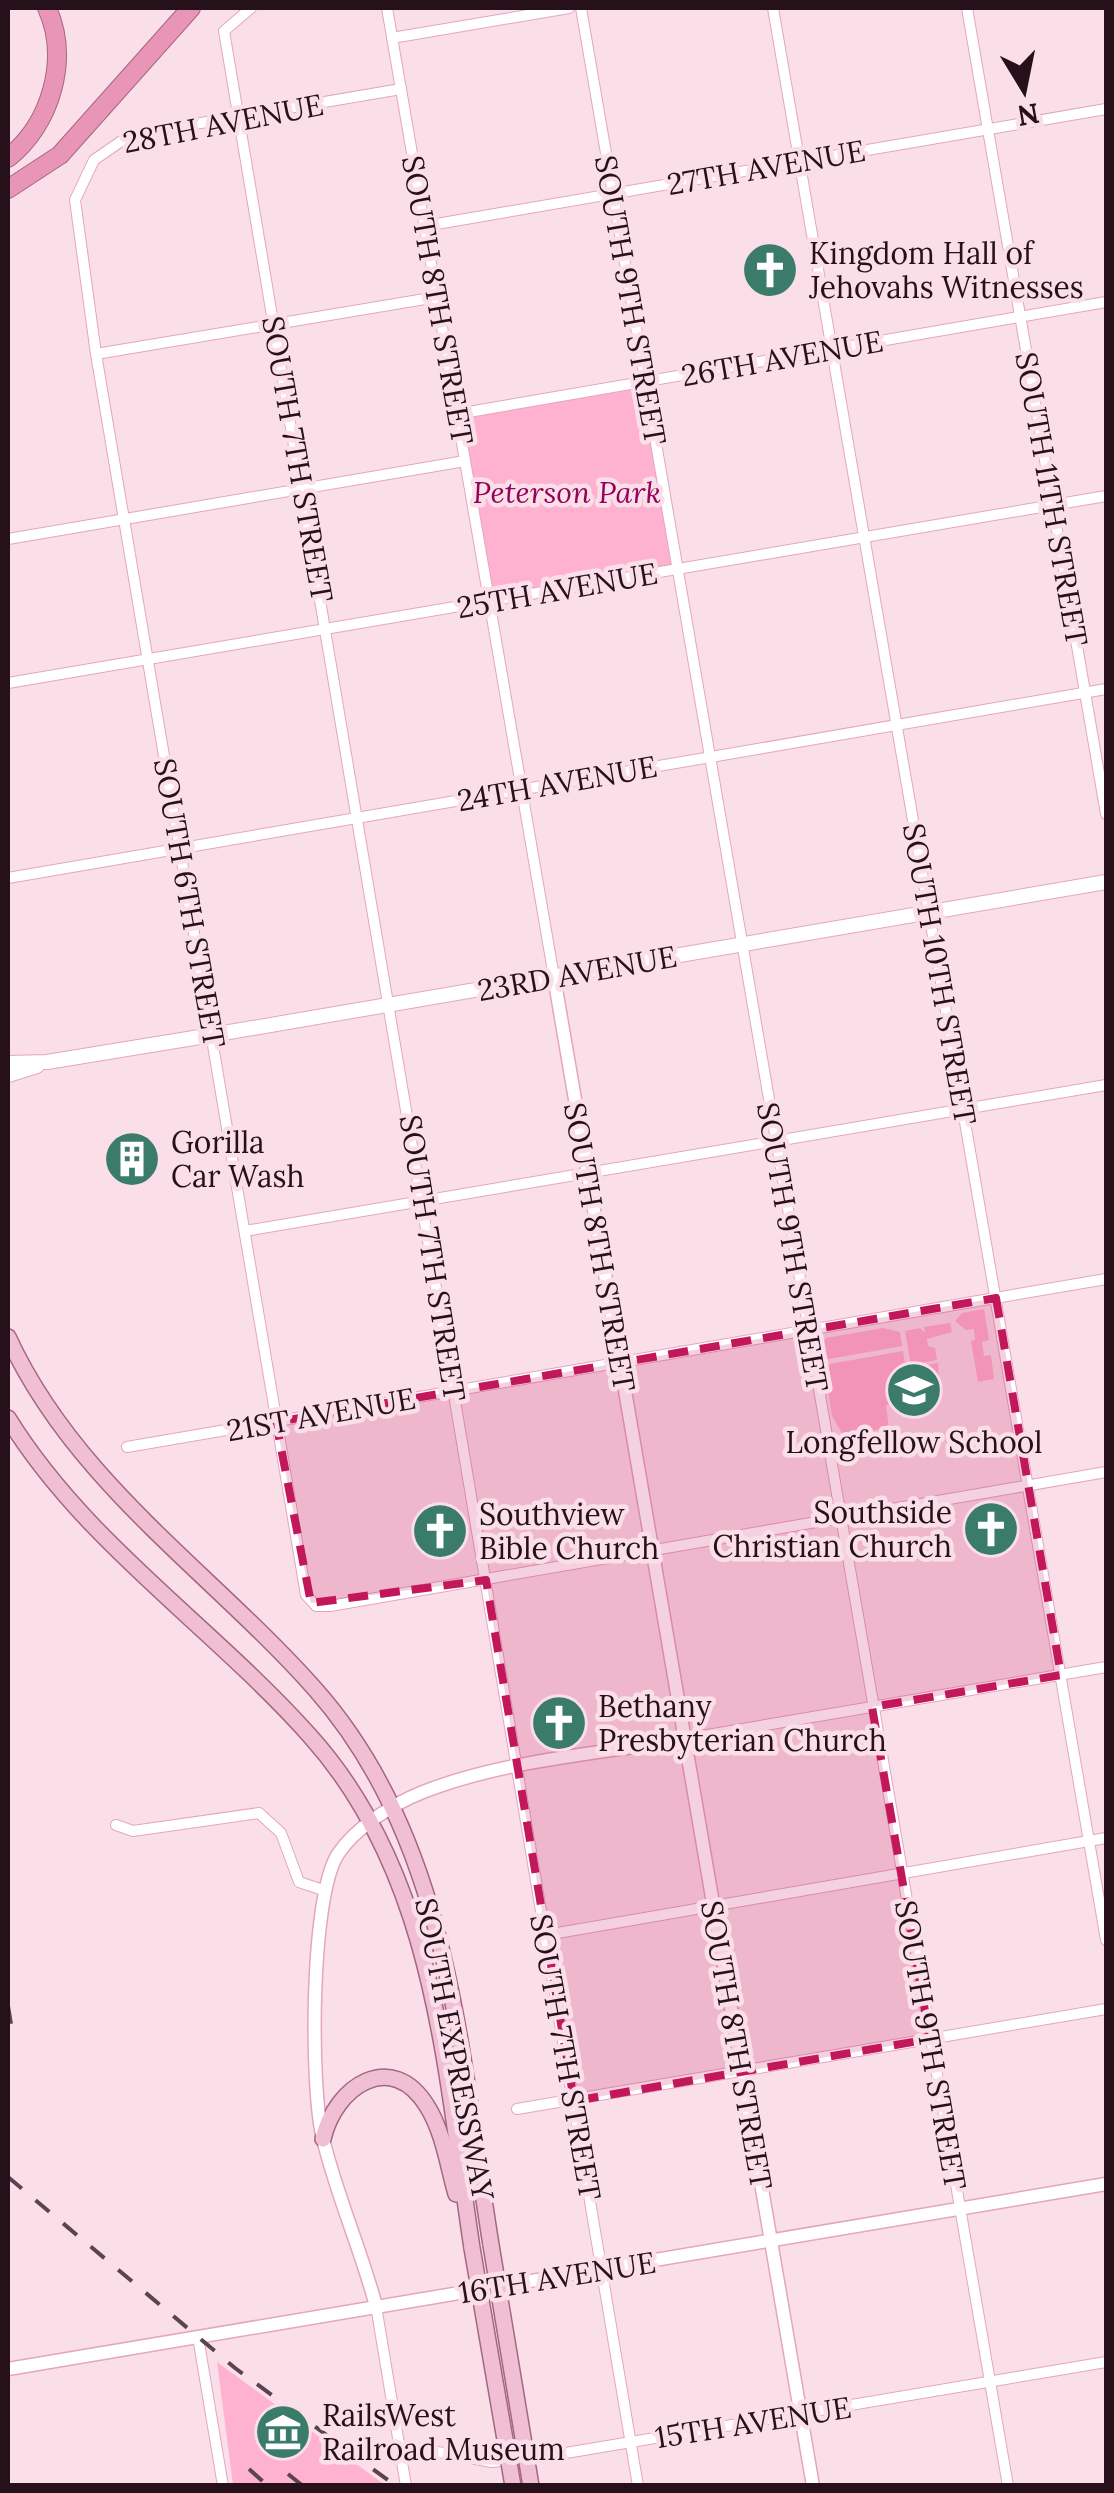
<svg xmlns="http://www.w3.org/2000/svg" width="1114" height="2493" font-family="Lora,serif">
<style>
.green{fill:#feb2d0}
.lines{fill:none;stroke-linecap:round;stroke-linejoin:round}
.minor-casing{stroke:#e4a6bf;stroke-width:12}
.tertiary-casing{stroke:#e4a6bf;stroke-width:15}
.secondary-casing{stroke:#e4a6bf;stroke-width:16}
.primary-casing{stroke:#a46780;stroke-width:18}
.motorway-casing{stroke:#a46780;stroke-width:20}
.minor{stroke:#fff;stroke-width:10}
.tertiary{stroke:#fff;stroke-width:12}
.secondary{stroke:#fff;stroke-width:14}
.primary{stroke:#f1bfd4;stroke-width:15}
.motorway{stroke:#e895b7;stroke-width:18}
.rail{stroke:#5b444e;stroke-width:4;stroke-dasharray:18 18;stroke-linecap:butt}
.primary-bridge-casing{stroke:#a46780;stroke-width:18;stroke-linecap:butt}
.primary-bridge{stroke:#f1bfd4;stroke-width:15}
.marked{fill:#c2185b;fill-opacity:0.2;stroke:#c2185b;stroke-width:8;stroke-dasharray:20 12;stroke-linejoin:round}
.labels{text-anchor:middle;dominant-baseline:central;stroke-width:9;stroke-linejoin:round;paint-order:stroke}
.street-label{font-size:30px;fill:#26111a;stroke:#fadfe9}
.poi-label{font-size:30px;fill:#26111a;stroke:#fadfe9;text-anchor:start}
.park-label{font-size:30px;font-style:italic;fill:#95025a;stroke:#fadfe9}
</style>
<rect width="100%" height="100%" fill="#fadfe9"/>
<g class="green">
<path d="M645 381 677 569 489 602 457 414Z"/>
<path d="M984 1309 989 1340 982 1342 984 1356 991 1355 994 1379 978 1382 971 1341 975 1340 974 1329 966 1330 955 1321 962 1313Z"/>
<path d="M950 1323 952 1332 927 1339 928 1346 935 1348 937 1360 911 1365 905 1331 920 1328 925 1333 924 1327Z"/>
<path d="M883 1328 900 1332 902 1346 823 1360 821 1346 826 1338Z"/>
<path d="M903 1351 906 1370 891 1376 894 1400 886 1406 889 1428 843 1435 832 1416 824 1365Z"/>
<path d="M938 1363 939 1379 933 1384 939 1397H917L913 1368Z"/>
<path d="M217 2362 385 2485H233Z"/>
</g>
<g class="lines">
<g class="minor-casing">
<g id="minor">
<path d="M251 8 224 31 638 2486"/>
<path d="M387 8 554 977"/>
<path d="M581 8 1008 2486"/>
<path d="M773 8 1106 1940"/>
<path d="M967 8 1106 814"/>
<path d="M392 38 569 8"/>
<path d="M401 89 130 135 94 160 75 200 96 354 306 1595 316 1606H330L1106 1472"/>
<path d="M425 226 1106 109"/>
<path d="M96 354 437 297"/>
<path d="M457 414 1106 302"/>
<path d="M8 539 465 461"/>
<path d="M8 683 1106 496"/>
<path d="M8 878 1106 689"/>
<path d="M245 1231 1106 1085"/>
<path d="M127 1447 1106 1279"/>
<path d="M684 1739 1106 1667"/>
<path d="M116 1825 133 1831 259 1813 281 1833 299 1882 323 1890"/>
<path d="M546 1935 1106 1838"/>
<path d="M517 2109 1106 2009"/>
<path d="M376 2306 406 2486"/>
<path d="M198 2337 223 2486"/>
<path d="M400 2445 492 2462 560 2454 1106 2362"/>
</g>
</g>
<g class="tertiary-casing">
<g id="tertiary">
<path d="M554 977 813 2486"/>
<path d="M376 2306C361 2250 337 2196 323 2139 310 2087 310 1897 338 1854 356 1827 393 1804 423 1792 504 1760 599 1754 684 1739"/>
<path d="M8 2369 1106 2184"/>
</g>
</g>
<g class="secondary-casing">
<g id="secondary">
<path d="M8 1063 47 1062 212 1035 1106 882"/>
<path d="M8 1075 37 1066"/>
</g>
</g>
<g class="primary-casing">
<g id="primary">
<path d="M8 1337C75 1483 211 1572 315 1689 450 1841 460 2054 491 2245"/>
<path d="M8 1418C85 1543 213 1627 310 1736 436 1876 445 2071 472 2248"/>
<path d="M323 2139C335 2086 392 2049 427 2106 443 2131 448 2166 456 2194"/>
</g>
</g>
<g class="motorway-casing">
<g id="motorway">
<path d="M8 158C51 124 70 59 47 8"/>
<path d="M8 189 60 155 191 8"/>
</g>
</g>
<use href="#minor" class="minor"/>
<use href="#tertiary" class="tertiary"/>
<use href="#secondary" class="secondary"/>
<use href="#primary" class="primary"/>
<use href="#motorway" class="motorway"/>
<g class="rail">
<path d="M8 2006 11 2024"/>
<path d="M8 2177 235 2368 396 2486"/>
<path d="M249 2469 268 2486"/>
<path d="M288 2474 303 2486"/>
</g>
<g class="primary-bridge-casing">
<g id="primary-bridge">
<path d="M491 2245 531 2486"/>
<path d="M472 2248 513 2486"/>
</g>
</g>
<use href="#primary-bridge" class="primary-bridge"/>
</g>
<path class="marked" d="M996 1298 1061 1675 872 1707 930 2039 574 2101 486 1580 311 1603 276 1422Z"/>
<defs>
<g id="church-disc" transform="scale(2.875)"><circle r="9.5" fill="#3a7b69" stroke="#fadfe9"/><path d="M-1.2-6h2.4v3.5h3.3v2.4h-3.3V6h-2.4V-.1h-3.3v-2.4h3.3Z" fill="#fff"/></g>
<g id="building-disc" transform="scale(2.875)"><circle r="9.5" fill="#3a7b69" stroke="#fadfe9"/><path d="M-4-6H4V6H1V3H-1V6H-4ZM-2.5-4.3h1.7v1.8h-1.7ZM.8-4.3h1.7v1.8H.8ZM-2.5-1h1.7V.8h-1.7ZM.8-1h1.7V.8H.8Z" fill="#fff"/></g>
<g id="school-disc" transform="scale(2.875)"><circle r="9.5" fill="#3a7b69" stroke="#fadfe9"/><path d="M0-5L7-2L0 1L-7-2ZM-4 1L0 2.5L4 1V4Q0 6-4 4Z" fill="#fff"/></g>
<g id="museum-disc" transform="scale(2.875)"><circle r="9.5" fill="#3a7b69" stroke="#fadfe9"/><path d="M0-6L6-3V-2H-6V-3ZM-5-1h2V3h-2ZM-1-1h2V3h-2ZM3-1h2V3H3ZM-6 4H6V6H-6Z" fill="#fff"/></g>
</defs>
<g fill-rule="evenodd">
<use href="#church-disc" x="770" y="270"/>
<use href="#building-disc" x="132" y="1159"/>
<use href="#school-disc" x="914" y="1390"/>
<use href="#church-disc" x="991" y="1529"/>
<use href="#church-disc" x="440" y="1531"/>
<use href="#church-disc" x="559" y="1723"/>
<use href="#museum-disc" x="283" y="2432"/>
</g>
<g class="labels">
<g class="street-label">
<text transform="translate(223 123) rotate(-11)">28TH AVENUE</text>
<text transform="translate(766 167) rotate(-10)">27TH AVENUE</text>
<text transform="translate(438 300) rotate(80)">SOUTH 8TH STREET</text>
<text transform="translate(631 300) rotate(80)">SOUTH 9TH STREET</text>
<text transform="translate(782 358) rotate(-10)">26TH AVENUE</text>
<text transform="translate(298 459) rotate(80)">SOUTH 7TH STREET</text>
<text transform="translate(1052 499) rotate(80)">SOUTH 11TH STREET</text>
<text transform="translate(557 590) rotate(-10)">25TH AVENUE</text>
<text transform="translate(557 783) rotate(-10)">24TH AVENUE</text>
<text transform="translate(190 903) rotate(80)">SOUTH 6TH STREET</text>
<text transform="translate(577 973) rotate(-10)">23RD AVENUE</text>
<text transform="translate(940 974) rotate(80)">SOUTH 10TH STREET</text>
<text transform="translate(600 1247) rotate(80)">SOUTH 8TH STREET</text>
<text transform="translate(793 1247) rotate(80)">SOUTH 9TH STREET</text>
<text transform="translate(433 1258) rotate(81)">SOUTH 7TH STREET</text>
<text transform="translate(321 1414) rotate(-10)">21ST AVENUE</text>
<text transform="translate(737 2045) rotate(80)">SOUTH 8TH STREET</text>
<text transform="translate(931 2045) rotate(80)">SOUTH 9TH STREET</text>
<text transform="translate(455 2049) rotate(79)">SOUTH EXPRESSWAY</text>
<text transform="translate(566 2057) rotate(80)">SOUTH 7TH STREET</text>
<text transform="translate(557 2277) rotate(-9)">16TH AVENUE</text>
<text transform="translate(753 2422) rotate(-9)">15TH AVENUE</text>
</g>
<g class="poi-label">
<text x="809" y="253">Kingdom Hall of<tspan x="809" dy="34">Jehovahs Witnesses</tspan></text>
<text x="171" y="1142">Gorilla<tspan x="171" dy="34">Car Wash</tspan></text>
<text x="914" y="1442" text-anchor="middle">Longfellow School</text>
<text x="952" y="1512" text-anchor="end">Southside<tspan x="952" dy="34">Christian Church</tspan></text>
<text x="479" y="1514">Southview<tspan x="479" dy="34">Bible Church</tspan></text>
<text x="598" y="1706">Bethany<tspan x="598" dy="34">Presbyterian Church</tspan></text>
<text x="322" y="2415">RailsWest<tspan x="322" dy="34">Railroad Museum</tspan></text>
</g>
<g class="park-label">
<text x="567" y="492">Peterson Park</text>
</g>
</g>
<rect width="1114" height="2493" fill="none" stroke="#26111a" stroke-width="20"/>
<g transform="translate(1024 90) rotate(170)" stroke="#fadfe9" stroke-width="8" paint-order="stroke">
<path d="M0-8L18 38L0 25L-18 38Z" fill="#26111a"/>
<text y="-15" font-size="28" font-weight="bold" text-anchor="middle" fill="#26111a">N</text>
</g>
</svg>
